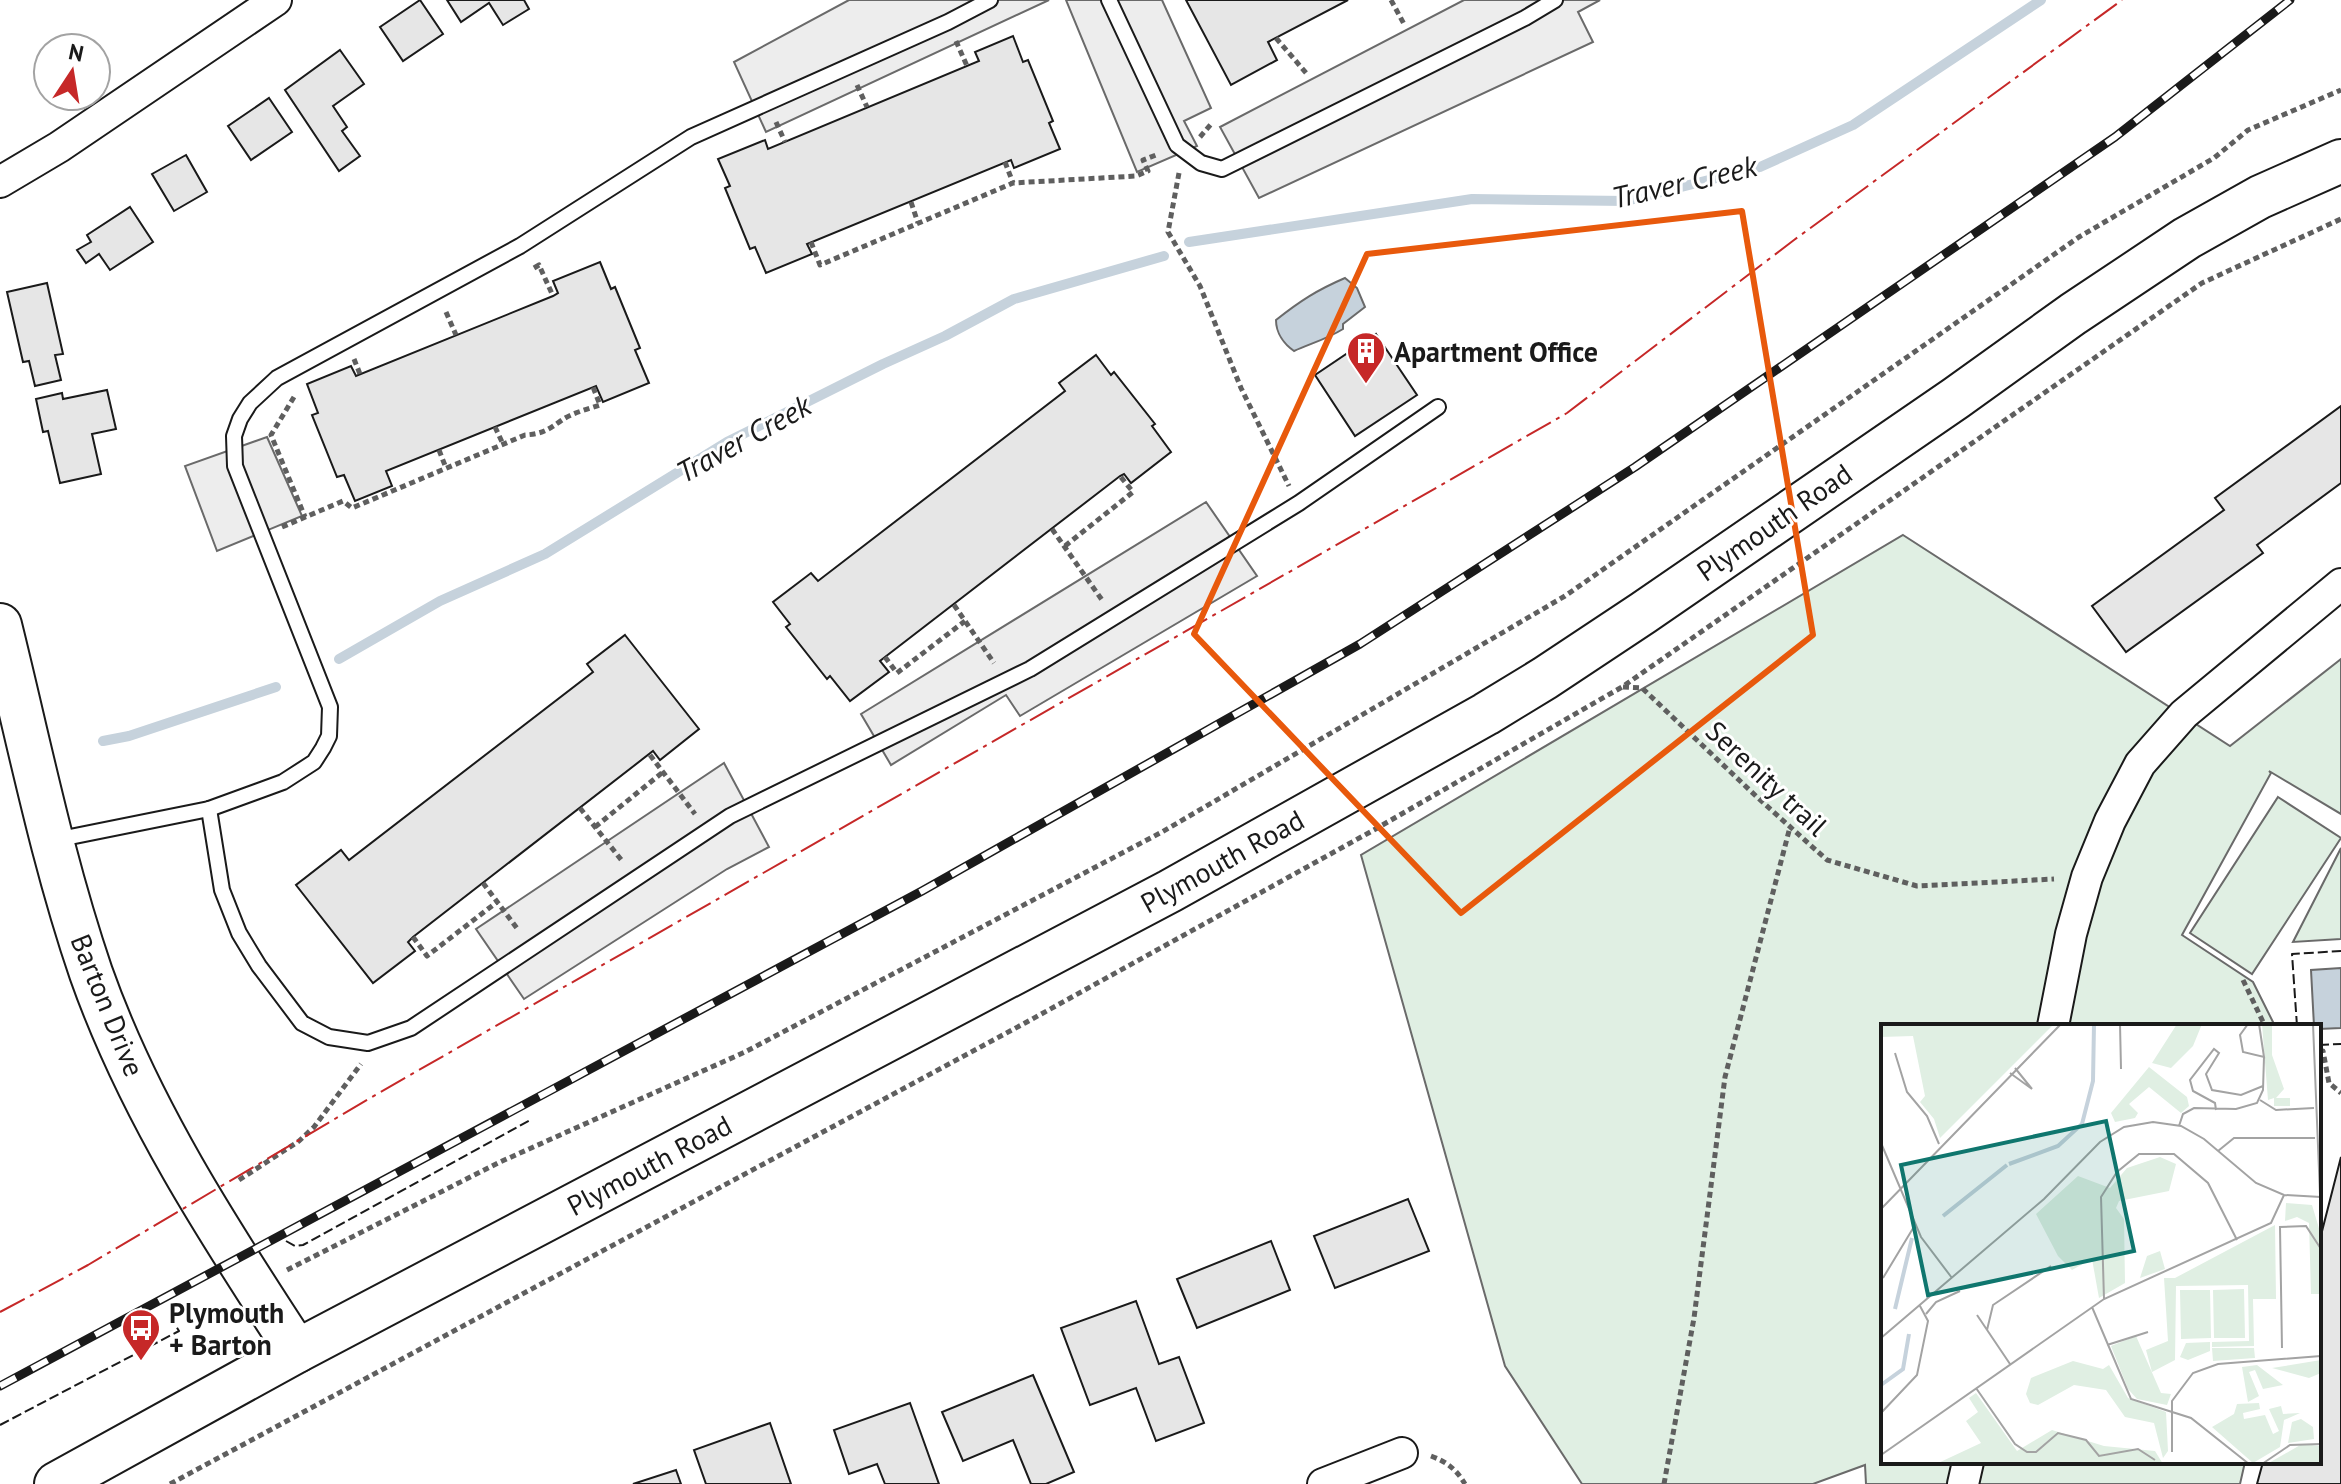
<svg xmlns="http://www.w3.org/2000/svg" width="2341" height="1484" font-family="'PT Sans',sans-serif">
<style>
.green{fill:#e0efe3;stroke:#6a6a6a;stroke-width:2}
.parking{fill:#ededed;stroke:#6a6a6a;stroke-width:2}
.water{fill:#c6d2dc;stroke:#6a6a6a;stroke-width:2}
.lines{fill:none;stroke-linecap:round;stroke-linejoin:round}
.stream{stroke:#c6d2dc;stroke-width:10}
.building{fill:#e6e6e6;stroke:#1a1a1a;stroke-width:2}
.lane-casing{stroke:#1a1a1a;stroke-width:18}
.street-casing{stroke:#1a1a1a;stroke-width:34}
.secondary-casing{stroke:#1a1a1a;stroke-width:46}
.path{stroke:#5f5f5f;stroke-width:5;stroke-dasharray:6 4;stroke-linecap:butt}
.lane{stroke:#fff;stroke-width:14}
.street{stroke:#fff;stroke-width:30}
.secondary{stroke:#fff;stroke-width:42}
.rail-casing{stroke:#1a1a1a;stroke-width:9}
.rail{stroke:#fff;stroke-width:6;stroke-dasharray:18;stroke-linecap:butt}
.fence{stroke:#1a1a1a;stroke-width:2;stroke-dasharray:10 4;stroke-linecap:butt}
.power{stroke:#c62828;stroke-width:2;stroke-dasharray:28 6 4 6;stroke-linecap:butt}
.marked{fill:none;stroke:#e8590c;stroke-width:6;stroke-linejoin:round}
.labels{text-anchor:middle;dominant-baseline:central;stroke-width:6;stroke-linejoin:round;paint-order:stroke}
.poi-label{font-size:28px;font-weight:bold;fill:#1a1a1a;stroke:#fff;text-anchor:start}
.street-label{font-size:28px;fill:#1a1a1a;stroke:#fff}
.water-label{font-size:30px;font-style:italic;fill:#1a1a1a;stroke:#fff}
.inset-river{fill:none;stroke:#c6d2dc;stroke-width:4}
.inset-road{fill:none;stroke:#a3a3a3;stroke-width:2}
.view{fill:#0f766e;fill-opacity:0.15;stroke:#0f766e;stroke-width:4}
.inset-edge{fill:none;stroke:#1a1a1a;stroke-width:4}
</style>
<rect width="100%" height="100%" fill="#fff"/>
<g class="green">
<path d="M1903 535 2230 746 2341 659V814L2269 771 2271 773 2182 935 2253 982 2275 1026H1883V1462H2245L2240 1484H1866L1865 1465 1813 1484H1582L1505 1366 1361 855Z"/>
<path d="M2278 797 2341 838 2252 974 2190 933Z"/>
<path d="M2341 848V939L2293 942Z"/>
</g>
<g class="parking">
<path d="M849 0H1049L766 132 734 62Z"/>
<path d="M1066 0H1162L1211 108 1184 121 1197 146 1137 172Z"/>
<path d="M1464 0H1600L1578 12 1593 42 1259 198 1220 127Z"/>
<path d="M267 437 302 516 217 551 185 466Z"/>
<path d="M1206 502 1257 576 1020 716 1006 695 891 765 861 714Z"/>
<path d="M724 763 769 847 727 869 524 999 476 929Z"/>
</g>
<g class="water">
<path d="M1345 278 1357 288 1365 307 1343 324V329C1327 339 1312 343 1294 351 1284 344 1276 333 1276 320 1300 301 1317 290 1345 278Z"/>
<path d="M2341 968V1028L2319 1029V1026H2314L2311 970Z"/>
</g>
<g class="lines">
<g class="stream">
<path d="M1189 242 1472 199 1626 201 1760 167 1853 125 2041 0"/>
<path d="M339 659 440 601 545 554 727 442 883 364 945 336 1014 299 1164 256"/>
<path d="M103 741 129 736 276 687"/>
</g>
</g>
<g class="building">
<path d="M420 0 443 34 403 61 380 27Z"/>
<path d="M447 0H524L529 9 503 25 489 3 461 22Z"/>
<path d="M1186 0H1348L1268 42 1277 60 1231 85Z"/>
<path d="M1013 36 1023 62 1028 60 1053 121 1049 123 1060 149 1014 168 1011 160 807 244 812 254 766 273 755 247 750 249 725 188 730 186 718 159 765 140 768 149 979 61 975 52Z"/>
<path d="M340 50 364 84 333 106 347 127 342 131 360 156 339 171 285 90Z"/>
<path d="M269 98 292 132 251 160 228 126Z"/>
<path d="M186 155 207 192 174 211 152 174Z"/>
<path d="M130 207 153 242 110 270 99 254 86 263 77 250 91 242 87 235Z"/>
<path d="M600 262 611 289 615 287 640 348 635 350 649 383 603 402 596 386 386 471 392 486 355 501 344 475 337 477 312 415 318 413 307 384 351 366 356 376 553 296 558 293 553 281Z"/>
<path d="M47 283 63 354 55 355 61 380 35 386 29 361 23 362 7 292Z"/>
<path d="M1376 334 1417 395 1355 436 1315 375Z"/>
<path d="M1096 355 1111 375 1114 372 1155 424 1152 426 1171 452 1131 483 1124 474 1120 476 885 657 880 661 889 672 850 701 830 676 827 679 786 627 790 624 773 602 811 573 818 581 1065 391 1059 383Z"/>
<path d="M107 390 116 429 92 434 101 474 60 483 48 431 43 432 36 399 62 393 63 399Z"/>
<path d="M2341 406V483L2257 545 2263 553 2126 652 2092 606 2224 510 2215 498Z"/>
<path d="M625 635 699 729 660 760 653 751 413 937 408 942 415 951 373 983 296 885 341 850 349 860 593 672 587 664Z"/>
<path d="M2341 1157V1484H2257L2263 1462H2319V1243Z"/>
<path d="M1408 1199 1429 1251 1335 1288 1314 1236Z"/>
<path d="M1271 1241 1290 1290 1197 1328 1177 1279Z"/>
<path d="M1136 1301 1159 1364 1179 1357 1204 1423 1156 1441 1136 1388 1090 1405 1061 1328Z"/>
<path d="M1033 1375 1074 1472 1046 1484H1031L1013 1440 963 1461 942 1412Z"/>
<path d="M910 1403 939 1484H885L877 1464 849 1474 834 1430Z"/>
<path d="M770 1423 791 1484H706L694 1450Z"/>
<path d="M676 1470 681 1484H633Z"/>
</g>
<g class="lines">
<g class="lane-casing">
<g id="lane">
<path d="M1109 0 1177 145 1201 163 1222 169 1525 18 1555 0"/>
<path d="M209 809 222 890 239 933 259 966 302 1023 329 1037 368 1043 411 1028 730 816 1030 669 1299 503 1438 407"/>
<path d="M55 840 209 809 283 782 314 762 323 748 329 736 330 707 235 466 234 436 240 419 250 403 277 378 520 246 691 137 948 22 990 0"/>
</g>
</g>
<g class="street-casing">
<g id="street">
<path d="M0 182 59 147 276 0"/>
<path d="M2053 1026 2071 934 2087 877 2110 821 2140 764 2184 714 2341 584"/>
<path d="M1323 1484 1402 1453"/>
<path d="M1963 1484 1968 1462"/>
</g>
</g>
<g class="secondary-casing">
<g id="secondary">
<path d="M0 625C29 742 52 859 91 973 139 1109 219 1232 297 1351"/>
<path d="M56 1484 297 1351 1170 891 1486 714 1545 678 1643 613 1956 398 2073 314 2187 238 2260 197 2341 161"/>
</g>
</g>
<g class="path">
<path d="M1391 0 1404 24"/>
<path d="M1276 38 1307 74"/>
<path d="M956 41 967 66"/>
<path d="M857 85 867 107"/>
<path d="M776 122 785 142"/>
<path d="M1200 137 1212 123"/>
<path d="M1005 162 1013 183"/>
<path d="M1179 173 1168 232 1200 286 1241 388 1289 486"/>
<path d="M911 202 918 223"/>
<path d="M811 242 820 265 1013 183 1136 176 1148 171 1143 160 1156 155"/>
<path d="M534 268 539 265 553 296"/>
<path d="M446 312 456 335"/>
<path d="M354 359 360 374"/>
<path d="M294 397 271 435 305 517"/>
<path d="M495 427 503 444"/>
<path d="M439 450 446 468"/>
<path d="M282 527 343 501 352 508 525 435C542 434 548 430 562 420 572 413 588 409 600 405L593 387"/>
<path d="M1052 529 1102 600"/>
<path d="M1065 546 1133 492 1120 476"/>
<path d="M954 605 994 663"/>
<path d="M885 657 897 673 965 621"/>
<path d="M1623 687 1642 688 1758 798 1827 860 1917 886 2054 879"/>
<path d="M650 755 695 814"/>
<path d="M580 808 623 862"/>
<path d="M595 827 663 772"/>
<path d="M483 883 519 931"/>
<path d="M413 937 427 956 497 902"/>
<path d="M2243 980 2265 1026"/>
<path d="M2319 1051H2323L2329 1083 2341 1093"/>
<path d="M239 1180 299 1141 314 1127 361 1064"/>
<path d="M287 1270 500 1162 745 1052 1162 832 1565 596 2079 237 2214 158 2248 130 2341 90"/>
<path d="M1431 1456C1447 1462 1456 1469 1465 1484"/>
<path d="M170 1484 1025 1023 1372 831 1622 687 2202 283 2341 219"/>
<path d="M1664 1484 1694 1318 1725 1077 1790 827"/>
</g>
<use href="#lane" class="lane"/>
<use href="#street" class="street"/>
<use href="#secondary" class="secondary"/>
<g class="rail-casing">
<path id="rail" d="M0 1386 922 891 1360 644 1635 467 2115 137 2290 0"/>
</g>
<use href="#rail" class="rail"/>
<g class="fence">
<path d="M2297 1026 2292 954 2341 951"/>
<path d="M2319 1045 2341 1044"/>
<path d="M286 1241 295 1246 303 1245 532 1119"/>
<path d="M0 1425 179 1331 168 1313"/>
</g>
<path class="power" d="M0 1312 88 1265 377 1094 1567 413 1794 240 2122 0"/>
</g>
<path class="marked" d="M1742 211 1813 635 1461 913 1194 634 1367 254Z"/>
<defs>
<g id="building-pin" transform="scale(2)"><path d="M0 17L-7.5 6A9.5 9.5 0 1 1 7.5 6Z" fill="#c62828" stroke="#fff"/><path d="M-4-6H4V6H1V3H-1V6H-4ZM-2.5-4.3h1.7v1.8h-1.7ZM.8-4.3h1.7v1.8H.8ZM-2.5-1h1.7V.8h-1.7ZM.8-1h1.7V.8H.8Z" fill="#fff"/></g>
<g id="bus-pin" transform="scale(2)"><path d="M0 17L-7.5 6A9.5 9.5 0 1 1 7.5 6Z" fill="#c62828" stroke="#fff"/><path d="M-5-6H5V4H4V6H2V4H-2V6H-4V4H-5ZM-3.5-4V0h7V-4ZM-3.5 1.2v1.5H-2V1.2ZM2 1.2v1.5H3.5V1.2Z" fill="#fff"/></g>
</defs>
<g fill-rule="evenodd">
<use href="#building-pin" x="1366" y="351"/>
<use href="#bus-pin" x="141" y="1328"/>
</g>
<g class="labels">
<g class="poi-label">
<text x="1394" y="351">Apartment Office</text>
<text x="169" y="1312">Plymouth<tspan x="169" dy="32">+ Barton</tspan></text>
</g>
<g class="street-label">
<text transform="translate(1774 522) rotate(-35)">Plymouth Road</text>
<text transform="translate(1767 778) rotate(43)">Serenity trail</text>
<text transform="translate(1222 861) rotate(-29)">Plymouth Road</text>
<text transform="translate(108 1005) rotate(68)">Barton Drive</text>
<text transform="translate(649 1165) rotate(-28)">Plymouth Road</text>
</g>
<g class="water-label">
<text transform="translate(1684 181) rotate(-13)">Traver Creek</text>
<text transform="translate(743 438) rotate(-29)">Traver Creek</text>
</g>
</g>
<g transform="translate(1881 1024)">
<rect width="440" height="440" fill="#fff"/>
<path d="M0 0H173L59 114 53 95 39 78 44 72 32 12 0 13ZM296 0H321L312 22 290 44 271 39ZM381 0H391V31L403 65 395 74H409V82H393V74L387 76ZM268 43 306 73 308 82 300 89 268 63 248 80 257 89 254 94 234 98 230 89ZM279 133 295 140 288 167 238 177 235 184 243 195 244 259 218 274 211 235 191 246 177 232 155 190 197 152 229 164 246 144ZM405 179 431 181 440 211V270H430L428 199 416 193 404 197ZM394 201 395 275H372L373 322 331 323V318L368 317 367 261 295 262 294 336 271 348 265 326 287 317 283 254H294ZM279 227 284 245 259 254 266 232ZM363 265 364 314H333L332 266ZM299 266H329L330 314 300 315ZM255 312 280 369 290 370 286 381 256 375 247 365 230 322ZM329 318V327L307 336 299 333 305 319ZM331 324H373L374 334 332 337ZM440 336V349L428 354 391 344ZM192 337 222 345 228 341 247 374 285 388 287 427 282 434 273 399 244 393 225 366 193 361 157 381 149 379 145 370 150 354ZM376 341 402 361 382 365 374 346 368 348 378 372 367 378 361 343ZM95 369 136 427 171 406 223 422 274 427 282 440H55L100 419 85 397 97 388 88 374ZM378 379 379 385 362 389 363 395 384 391 392 410 398 407 388 385 400 382 402 390 419 389 403 396 399 423 372 439 331 403 353 390 356 380ZM420 395 432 403 433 415 407 419 411 398ZM421 420 440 422V440H386Z" fill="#e0efe3"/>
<path class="inset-river" d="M128 140 177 122 201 100 212 57 213 0M62 192 126 141M14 285 31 214M0 361 22 345 28 310"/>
<path class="inset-road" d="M239 0 240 45M367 0 359 11 362 28 383 33 378 0M432 0 440 195M14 29 26 68 46 92 58 120M129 49 151 65 134 44M379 76 395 86 433 84M335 86 334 79 312 67 309 56 333 25 338 29 325 50 331 66 360 71 382 62M298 102 302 90 313 84 355 85 376 79 382 66 383 33M0 119 40 213 71 254M337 127 353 114H434M0 185 180 0M2 254 34 201M223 275 220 173 236 148 258 130H293L327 159 356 216M211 283 250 375 310 394 368 440M45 290 55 278 79 267M96 291 129 340M106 306 112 281 170 242M0 314 163 175 219 118 243 103 272 98 300 102 323 115 375 159 403 171 440 173M226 321 267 308M401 324 399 203 425 202 440 225M95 364 134 420 146 428H155L177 409 205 416 218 432 257 425 274 436M0 389 36 351 47 297 39 282M291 428V377L312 349 337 340 440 332M0 431 223 275 390 199 403 171M381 440 409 421 440 420"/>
<path class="view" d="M225 97 253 227 47 271 20 141Z"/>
<rect width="440" height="440" class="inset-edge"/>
</g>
<g transform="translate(72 72) rotate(12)"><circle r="38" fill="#ffffff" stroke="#a3a3a3" stroke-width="2"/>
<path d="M0-6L14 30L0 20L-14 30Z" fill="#c62828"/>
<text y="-12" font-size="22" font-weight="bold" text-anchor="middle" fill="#1a1a1a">N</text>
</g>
</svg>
